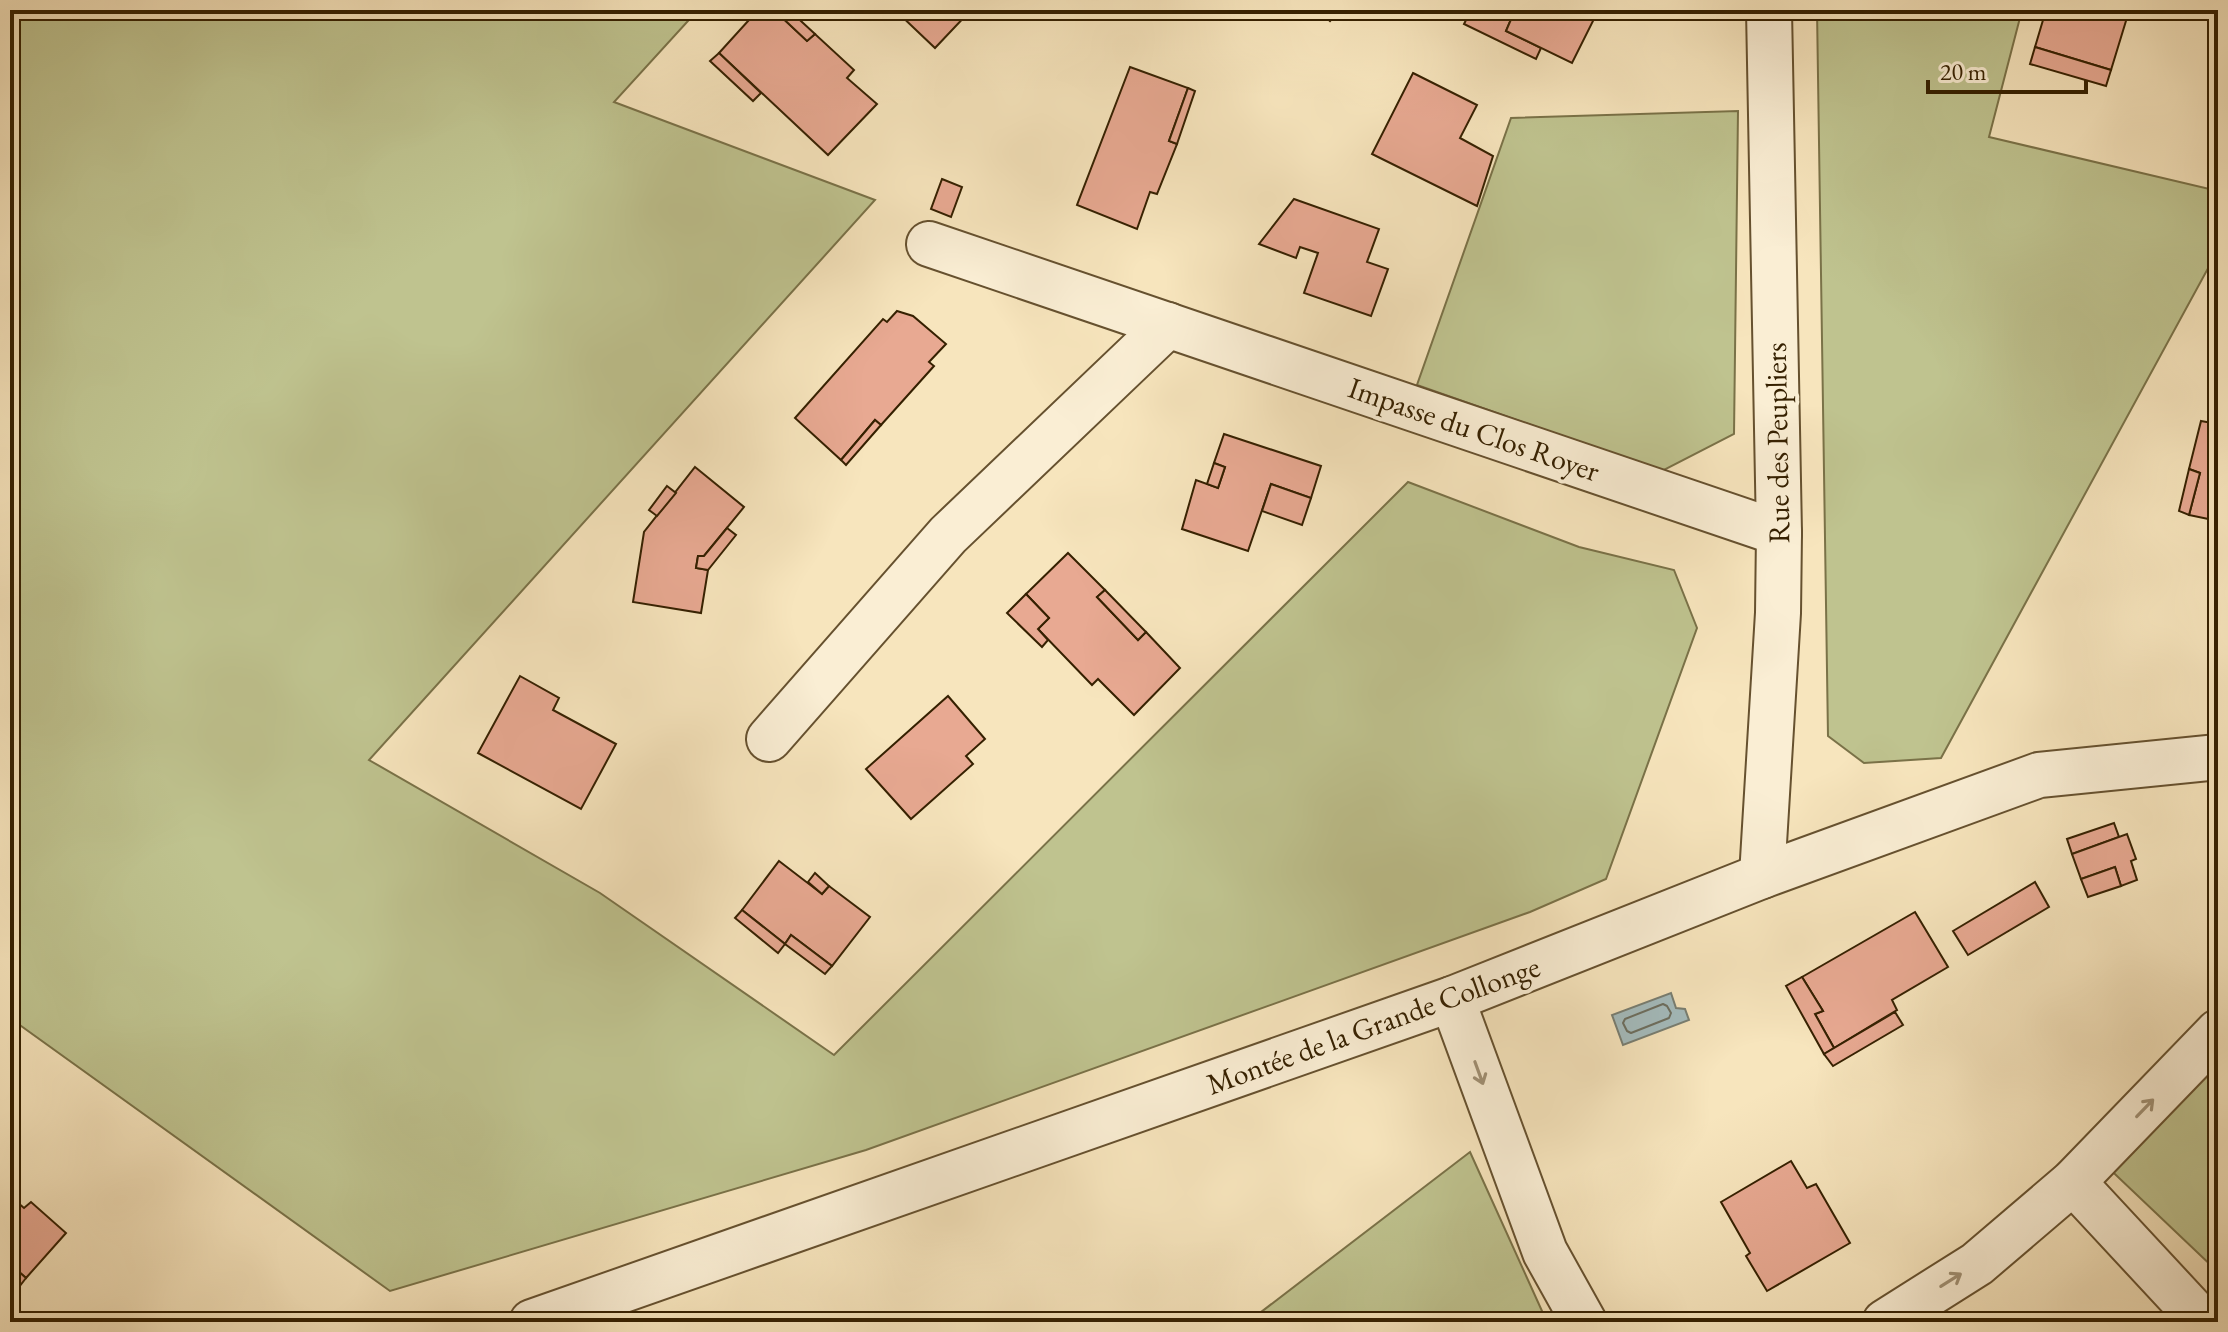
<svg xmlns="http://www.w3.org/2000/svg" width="2228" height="1332" font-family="'EB Garamond',serif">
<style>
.green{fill:#bfc38f;stroke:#7a7248;stroke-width:2}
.water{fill:#a4bcbe;stroke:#787e72;stroke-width:2}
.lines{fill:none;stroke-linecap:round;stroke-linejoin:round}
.shore{stroke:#6c6e5f;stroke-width:2}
.building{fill:#e8a992;stroke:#352000;stroke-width:2}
.minor-casing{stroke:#66512f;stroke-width:48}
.minor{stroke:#faeed4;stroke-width:44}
.oneway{stroke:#a19175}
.labels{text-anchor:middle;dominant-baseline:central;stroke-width:8;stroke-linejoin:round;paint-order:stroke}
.street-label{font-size:30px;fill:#352000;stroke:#faeed4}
</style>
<rect width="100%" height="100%" fill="#f7e5bd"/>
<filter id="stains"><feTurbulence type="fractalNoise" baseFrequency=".0025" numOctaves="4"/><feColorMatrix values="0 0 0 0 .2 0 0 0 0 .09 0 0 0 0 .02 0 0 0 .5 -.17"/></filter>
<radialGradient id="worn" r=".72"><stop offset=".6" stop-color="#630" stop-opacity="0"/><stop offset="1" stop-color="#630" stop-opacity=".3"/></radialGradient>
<g class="green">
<path d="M10 10H698L614 102 875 200 369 760 600 893 834 1055 1408 482 1579 547 1674 570 1697 628 1606 879 1530 912 866 1150 390 1291 10 1018Z"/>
<path d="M1817 10H2022L1989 137 2218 191V250L1941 758 1864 763 1828 736Z"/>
<path d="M1738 111 1734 434 1662 471 1417 385 1511 118Z"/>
<path d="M2218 1032V1272L2098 1158Z"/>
<path d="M1470 1152 1547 1322H1248Z"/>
</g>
<path class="water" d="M1671 993 1676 1008 1685 1009 1689 1020 1623 1045 1612 1015Z"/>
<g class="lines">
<path class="shore" d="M1663 1004 1667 1006 1671 1013 1669 1018 1631 1033 1627 1031 1623 1023 1625 1019Z"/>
</g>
<g class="building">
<path d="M758 10H774L807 41 815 34 854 70 847 78 877 104 828 155 719 53Z"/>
<path d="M774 10H789L815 34 807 41Z"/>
<path d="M895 10H971L935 48Z"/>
<path d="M1318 10H1340L1330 21Z"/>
<path d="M1471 10H1515L1506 31 1541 48 1536 59 1464 24Z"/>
<path d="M1515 10H1592L1597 13 1572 63 1506 31Z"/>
<path d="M2046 10 2129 11 2111 70 2035 47Z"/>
<path d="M2035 47 2111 70 2106 86 2030 64Z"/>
<path d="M719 53 761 93 753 101 710 61Z"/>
<path d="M1130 67 1188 88 1169 141 1177 144 1157 194 1150 192 1137 229 1077 205Z"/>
<path d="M1413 73 1477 105 1460 138 1493 156 1477 206 1372 154Z"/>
<path d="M1188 88 1195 91 1177 144 1169 141Z"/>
<path d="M942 179 962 187 951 217 931 209Z"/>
<path d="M1294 199 1379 229 1367 262 1388 269 1371 316 1304 293 1318 253 1300 247 1296 258 1259 244Z"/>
<path d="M897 311 913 316 946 344 929 362 934 366 881 425 875 420 841 460 795 418 883 319 887 322Z"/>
<path d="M875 420 881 425 846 465 841 460Z"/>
<path d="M2201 421 2218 424V521L2189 515 2200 473 2189 469Z"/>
<path d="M1224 434 1321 466 1311 498 1271 484 1248 551 1182 529 1196 480 1218 488 1225 467 1214 463Z"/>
<path d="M1214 463 1225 467 1218 488 1207 484Z"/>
<path d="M695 467 744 507 704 556H698L696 568 708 570 701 613 633 602 644 532Z"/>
<path d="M2189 469 2200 473 2189 515 2179 511Z"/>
<path d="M1271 484 1311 498 1302 525 1262 511Z"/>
<path d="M667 486 676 493 657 516 649 510Z"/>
<path d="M727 528 736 535 708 570 696 568 698 556H704Z"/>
<path d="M1068 553 1105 590 1097 597 1138 640 1146 632 1180 668 1134 715 1098 679 1092 685 1038 629 1049 618 1026 594Z"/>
<path d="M1105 590 1146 632 1138 640 1097 597Z"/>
<path d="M1026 594 1049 618 1038 629 1048 640 1042 647 1007 613Z"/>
<path d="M520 676 559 698 553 710 616 744 581 809 478 753Z"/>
<path d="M948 696 985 739 966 756 973 764 911 819 866 769Z"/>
<path d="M2114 823 2119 837 2072 854 2067 839Z"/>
<path d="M2127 834 2136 859 2131 861 2137 880 2121 886 2115 867 2081 879 2072 854Z"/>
<path d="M779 861 822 894 829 886 870 917 832 966 791 935 785 944 742 910Z"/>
<path d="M2115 867 2121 886 2088 897 2081 879Z"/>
<path d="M815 873 829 886 822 894 808 882Z"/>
<path d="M2035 882 2049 907 1968 955 1953 931Z"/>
<path d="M742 910 785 944 778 953 735 918Z"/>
<path d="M1915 912 1948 967 1892 1000 1897 1010 1834 1048 1815 1014 1823 1011 1802 977Z"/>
<path d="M791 935 832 966 825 974 785 944Z"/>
<path d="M1802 977 1823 1011 1815 1014 1834 1048 1824 1054 1786 986Z"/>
<path d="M1895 1012 1903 1025 1833 1066 1824 1054Z"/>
<path d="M1791 1161 1807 1188 1816 1184 1850 1243 1767 1291 1746 1256 1750 1253 1721 1202Z"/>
<path d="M10 1196 24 1208 31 1202 66 1233 26 1278 10 1264Z"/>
<path d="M10 1264 26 1278 19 1287 10 1279Z"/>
</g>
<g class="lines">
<g class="minor-casing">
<g id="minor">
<path d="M929 244 1779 533"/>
<path d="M769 739 948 535 1168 325"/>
<path d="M1762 876 1778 613 1779 533 1769 10"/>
<path d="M1452 999 1545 1252 1584 1322"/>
<path d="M2073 1182 2203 1322"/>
<path d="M532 1322 1452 999 1762 876 2039 775 2218 757"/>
<path d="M1885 1322 1977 1264 2073 1182 2218 1032"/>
</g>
</g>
<use href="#minor" class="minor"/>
</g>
<defs><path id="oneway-shaft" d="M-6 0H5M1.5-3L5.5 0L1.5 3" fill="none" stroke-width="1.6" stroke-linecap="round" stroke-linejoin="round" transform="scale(2)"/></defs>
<g class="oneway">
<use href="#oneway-shaft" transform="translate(1479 1073) rotate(70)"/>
<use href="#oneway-shaft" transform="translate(2145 1108) rotate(-46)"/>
<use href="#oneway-shaft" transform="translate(1951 1280) rotate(-32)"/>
</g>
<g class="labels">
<g class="street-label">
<text transform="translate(1474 429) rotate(19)">Impasse du Clos Royer</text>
<text transform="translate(1777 443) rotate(-91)">Rue des Peupliers</text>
<text transform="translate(1373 1025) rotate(-20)">Montée de la Grande Collonge</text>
</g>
</g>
<rect width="2228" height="1332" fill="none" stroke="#f7e5bd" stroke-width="40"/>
<rect x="12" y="12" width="2204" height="1308" fill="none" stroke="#352000" stroke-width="4"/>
<rect x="20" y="20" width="2188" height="1292" fill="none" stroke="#352000" stroke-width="2"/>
<path d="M1928 80v12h158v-12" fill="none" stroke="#352000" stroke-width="4"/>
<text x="1940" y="80" font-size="24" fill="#352000" stroke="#faeed4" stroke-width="6" paint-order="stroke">20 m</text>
<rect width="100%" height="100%" filter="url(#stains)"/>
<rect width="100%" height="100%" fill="url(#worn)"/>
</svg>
